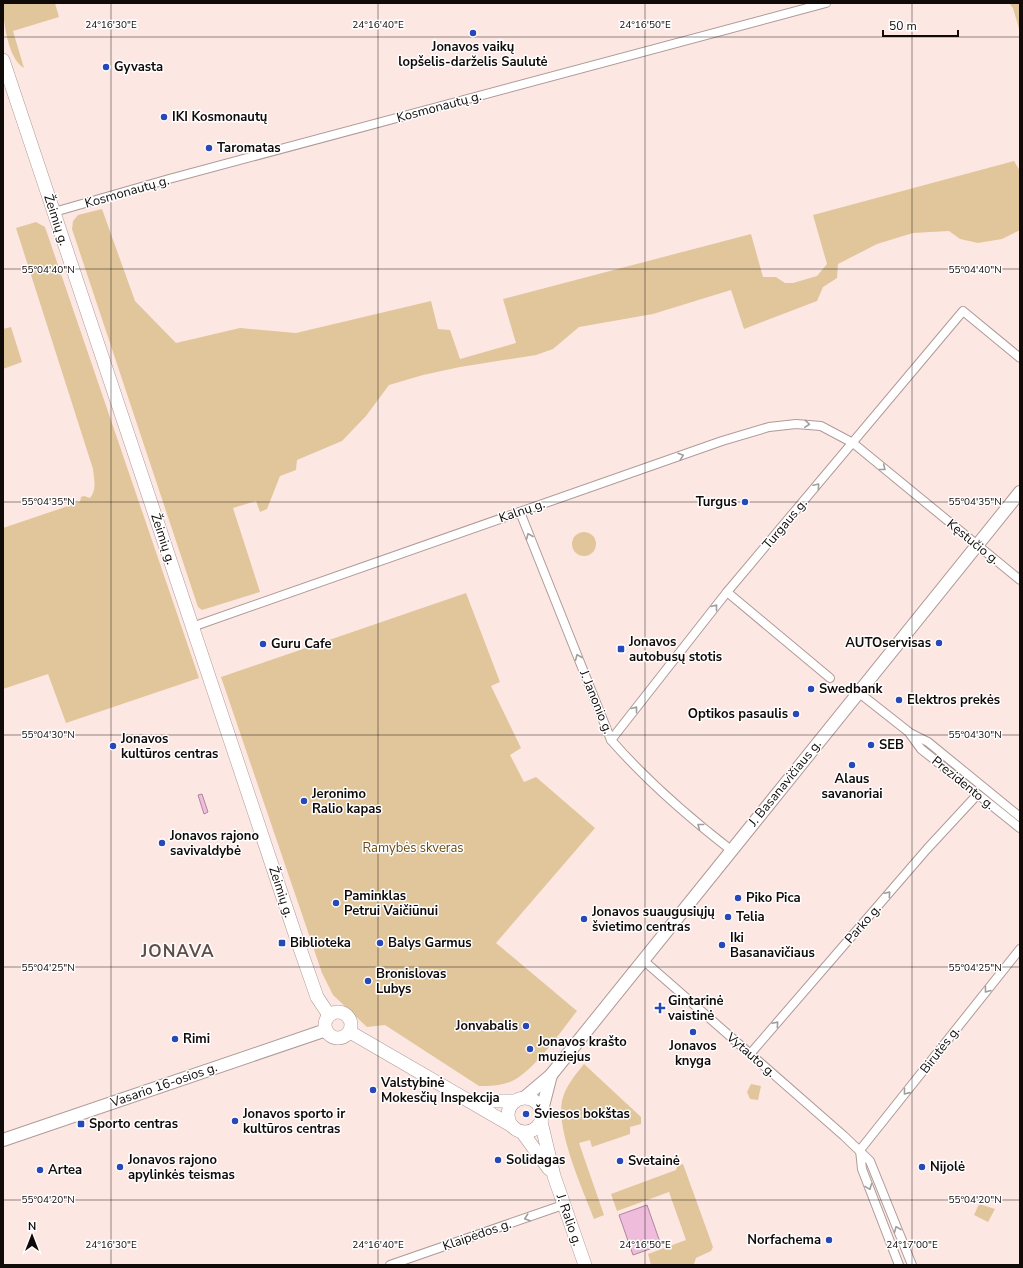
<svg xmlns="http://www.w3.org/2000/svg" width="1023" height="1268" font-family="'Nunito Sans',sans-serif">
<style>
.green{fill:#e1c69b}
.water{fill:#efbcdc;stroke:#ac879d}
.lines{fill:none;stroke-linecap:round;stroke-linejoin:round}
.minor-casing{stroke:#ae9a97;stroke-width:10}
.secondary-casing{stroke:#ae9a97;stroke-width:14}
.primary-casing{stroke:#ae9a97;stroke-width:14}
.minor{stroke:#fff;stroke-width:8}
.secondary{stroke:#fff;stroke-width:12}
.primary{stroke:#fff;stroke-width:13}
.oneway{stroke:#9f9d9d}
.ticks{fill:none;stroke:#100a09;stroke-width:1;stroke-opacity:0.45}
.poi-dot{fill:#2748b7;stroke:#fff;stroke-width:1.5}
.labels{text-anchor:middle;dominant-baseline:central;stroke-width:3;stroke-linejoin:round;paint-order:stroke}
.poi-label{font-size:13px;font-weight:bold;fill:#100a09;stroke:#fff;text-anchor:start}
.street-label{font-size:13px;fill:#100a09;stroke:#fff}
.park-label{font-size:13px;fill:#684a12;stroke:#fff}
.district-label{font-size:17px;font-weight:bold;letter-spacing:1px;fill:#5f4d4a;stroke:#fff}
.ticks-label{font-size:10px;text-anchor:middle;fill:#100a09;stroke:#fff;stroke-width:3;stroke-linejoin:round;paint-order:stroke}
</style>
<rect width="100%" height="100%" fill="#fde7e3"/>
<g class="green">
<path d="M3 3H55L59 17 13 31 24 68C8 59 3 21 3 3Z"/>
<path d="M1009 3H1020V32L1013 8Z"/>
<path d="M1014 161 1020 171V230L1002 239 978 243 960 239 949 231 913 233 877 244 838 264 837 278 823 287 817 301 744 329 731 290 653 314 579 327 553 349 536 355 460 367 423 375 389 385 366 416 342 441 297 460 296 470 280 476 267 509 260 512 256 501 233 508 260 592 202 610 198 607 72 229 73 221 78 215 102 209 135 301 176 343 240 328 296 333 431 301 438 329 450 330 460 359 516 343 503 299 751 234 763 277H776L785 283H793L817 276 827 264 813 215Z"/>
<path d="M36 222 45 227 199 678 66 723 48 674 3 689V528L80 502 81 497 84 496 90 498C97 490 94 479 93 469L16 228Z"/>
<path d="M11 327 22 362 3 369V329Z"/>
<circle cx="584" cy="544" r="12"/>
<path d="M466 593 500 682 491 686 521 748 510 755 524 782 536 777 595 828 496 943 577 1011C560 1032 534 1072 510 1082 499 1086 490 1086 479 1086L385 1025 367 1027 333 995 322 973 221 677Z"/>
<path d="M584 1064 641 1117V1124L630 1127V1134L592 1147 590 1140 579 1143 604 1215 594 1219C583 1190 556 1131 562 1101 565 1087 575 1075 584 1064Z"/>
<path d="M751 1084 761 1086 758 1100 750 1099 747 1092Z"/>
<path d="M683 1164 713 1247 711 1251 696 1258 694 1264 691 1265H651L648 1254 686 1240 669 1192 617 1211 611 1194 676 1170 678 1165Z"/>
<path d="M979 1204 995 1209 988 1222 974 1215Z"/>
</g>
<g class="water">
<path d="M202 794 208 812 204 814 198 795Z"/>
<path d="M647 1205 661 1245 633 1255 619 1215Z"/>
</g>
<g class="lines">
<g class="minor-casing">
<g id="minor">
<path d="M54 212 169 179 826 3"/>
<path d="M520 512 611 740C647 781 687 816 731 850"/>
<path d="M727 592 830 678"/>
<path d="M192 627 722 441 769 427 796 424 821 426 853 443 1020 580"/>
<path d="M858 692 910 733 928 742 1020 817"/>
<path d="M910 734 921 749 1020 828"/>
<path d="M611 740 727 592 963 311 1020 358"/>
<path d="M643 960 844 1136 870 1161 912 1265"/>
<path d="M750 1054 927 849 977 795"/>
<path d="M860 1150 1020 949"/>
<path d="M860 1150 862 1169 899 1265"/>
<path d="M390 1265 563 1205"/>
</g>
</g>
<g class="secondary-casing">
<g id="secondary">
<path d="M525 1097 551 1075 1020 492"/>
<path d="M542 1110 551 1075"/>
<path d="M3 1140 326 1030"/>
</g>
</g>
<g class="primary-casing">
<g id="primary">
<path d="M3 60 296 937 317 997 329 1015"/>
<circle cx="338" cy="1025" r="13"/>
<path d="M350 1032 512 1126"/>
<circle cx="525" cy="1115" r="17"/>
<path d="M471 1101H515"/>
<path d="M541 1122 554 1176 585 1265"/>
<path d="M522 1132 549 1169"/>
</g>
</g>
<use href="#minor" class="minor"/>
<use href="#secondary" class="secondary"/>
<use href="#primary" class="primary"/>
</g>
<defs><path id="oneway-chevron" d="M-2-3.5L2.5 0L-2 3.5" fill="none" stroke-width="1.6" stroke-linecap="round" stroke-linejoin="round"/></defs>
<g class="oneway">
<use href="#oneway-chevron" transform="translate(807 424) rotate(5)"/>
<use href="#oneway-chevron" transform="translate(681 456) rotate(-19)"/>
<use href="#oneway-chevron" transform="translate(883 468) rotate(39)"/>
<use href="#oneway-chevron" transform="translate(817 486) rotate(-50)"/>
<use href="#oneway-chevron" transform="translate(529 536) rotate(-112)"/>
<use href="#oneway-chevron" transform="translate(715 607) rotate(-52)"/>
<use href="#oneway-chevron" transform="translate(578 657) rotate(-112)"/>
<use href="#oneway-chevron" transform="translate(635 709) rotate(-52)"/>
<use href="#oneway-chevron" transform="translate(700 826) rotate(-142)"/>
<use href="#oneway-chevron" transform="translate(888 894) rotate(-49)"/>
<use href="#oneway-chevron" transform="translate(987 990) rotate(128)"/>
<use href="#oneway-chevron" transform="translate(776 1024) rotate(-49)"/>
<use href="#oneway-chevron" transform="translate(906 1092) rotate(129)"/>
<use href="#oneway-chevron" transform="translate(869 1187) rotate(69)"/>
<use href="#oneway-chevron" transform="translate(527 1218) rotate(161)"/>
<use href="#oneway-chevron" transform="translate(897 1229) rotate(-112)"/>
</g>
<path class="ticks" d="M111 3V1265M378 3V1265M645 3V1265M912 3V1265M3 37H1020M3 269H1020M3 502H1020M3 735H1020M3 967H1020M3 1200H1020"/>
<g class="poi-dot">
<circle cx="473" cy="33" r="4"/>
<circle cx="106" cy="67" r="4"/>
<circle cx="164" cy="117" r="4"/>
<circle cx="209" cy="148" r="4"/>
<circle cx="745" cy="502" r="4"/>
<circle cx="939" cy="643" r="4"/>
<circle cx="263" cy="644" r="4"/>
<rect x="617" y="645" width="8" height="8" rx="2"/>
<circle cx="811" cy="689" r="4"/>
<circle cx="899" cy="700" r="4"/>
<circle cx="796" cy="714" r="4"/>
<circle cx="871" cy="745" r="4"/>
<circle cx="113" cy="746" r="4"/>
<circle cx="852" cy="765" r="4"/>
<circle cx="304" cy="801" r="4"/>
<circle cx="162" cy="843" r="4"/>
<circle cx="738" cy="898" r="4"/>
<circle cx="336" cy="903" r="4"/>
<circle cx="728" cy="917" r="4"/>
<circle cx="584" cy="919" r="4"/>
<rect x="278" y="939" width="8" height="8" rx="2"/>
<circle cx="380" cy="943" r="4"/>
<circle cx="722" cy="945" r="4"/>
<circle cx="368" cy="981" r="4"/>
<path d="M658 1002h4v4h4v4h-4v4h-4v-4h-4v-4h4z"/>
<circle cx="526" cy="1026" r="4"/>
<circle cx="693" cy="1032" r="4"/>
<circle cx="175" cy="1039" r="4"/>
<circle cx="530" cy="1049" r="4"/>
<circle cx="373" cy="1090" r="4"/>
<circle cx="526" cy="1114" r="4"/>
<circle cx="235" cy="1121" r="4"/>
<rect x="77" y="1120" width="8" height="8" rx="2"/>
<circle cx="498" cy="1160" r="4"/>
<circle cx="620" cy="1161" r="4"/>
<circle cx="120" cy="1167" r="4"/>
<circle cx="922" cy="1167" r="4"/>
<circle cx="40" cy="1170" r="4"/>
<circle cx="829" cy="1240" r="4"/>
</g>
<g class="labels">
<g class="poi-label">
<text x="473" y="47" text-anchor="middle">Jonavos vaikų<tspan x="473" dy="15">lopšelis-darželis Saulutė</tspan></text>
<text x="114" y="67">Gyvasta</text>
<text x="172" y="117">IKI Kosmonautų</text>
<text x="217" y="148">Taromatas</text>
<text x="737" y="502" text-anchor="end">Turgus</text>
<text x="629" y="642">Jonavos<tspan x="629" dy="15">autobusų stotis</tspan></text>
<text x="931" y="643" text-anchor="end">AUTOservisas</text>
<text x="271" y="644">Guru Cafe</text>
<text x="819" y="689">Swedbank</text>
<text x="907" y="700">Elektros prekės</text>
<text x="788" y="714" text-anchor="end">Optikos pasaulis</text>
<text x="121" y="739">Jonavos<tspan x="121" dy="15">kultūros centras</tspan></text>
<text x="879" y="745">SEB</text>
<text x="852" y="779" text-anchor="middle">Alaus<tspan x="852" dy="15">savanoriai</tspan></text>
<text x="312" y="794">Jeronimo<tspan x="312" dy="15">Ralio kapas</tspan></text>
<text x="170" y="836">Jonavos rajono<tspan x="170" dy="15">savivaldybė</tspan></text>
<text x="344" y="896">Paminklas<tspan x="344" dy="15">Petrui Vaičiūnui</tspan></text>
<text x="746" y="898">Piko Pica</text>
<text x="592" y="912">Jonavos suaugusiųjų<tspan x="592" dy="15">švietimo centras</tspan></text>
<text x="736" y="917">Telia</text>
<text x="730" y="938">Iki<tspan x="730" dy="15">Basanavičiaus</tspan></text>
<text x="290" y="943">Biblioteka</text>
<text x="388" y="943">Balys Garmus</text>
<text x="376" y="974">Bronislovas<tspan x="376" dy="15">Lubys</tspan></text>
<text x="668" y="1001">Gintarinė<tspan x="668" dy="15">vaistinė</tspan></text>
<text x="518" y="1026" text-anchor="end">Jonvabalis</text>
<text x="183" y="1039">Rimi</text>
<text x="538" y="1042">Jonavos krašto<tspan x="538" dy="15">muziejus</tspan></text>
<text x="693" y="1046" text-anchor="middle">Jonavos<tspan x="693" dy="15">knyga</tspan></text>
<text x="381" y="1083">Valstybinė<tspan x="381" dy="15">Mokesčių Inspekcija</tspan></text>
<text x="243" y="1114">Jonavos sporto ir<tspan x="243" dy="15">kultūros centras</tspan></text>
<text x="534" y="1114">Šviesos bokštas</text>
<text x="89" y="1124">Sporto centras</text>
<text x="128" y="1160">Jonavos rajono<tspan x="128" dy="15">apylinkės teismas</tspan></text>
<text x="506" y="1160">Solidagas</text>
<text x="628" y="1161">Svetainė</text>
<text x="930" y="1167">Nijolė</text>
<text x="48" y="1170">Artea</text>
<text x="821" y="1240" text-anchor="end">Norfachema</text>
</g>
<g class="street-label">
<text transform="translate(439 107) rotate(-15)">Kosmonautų g.</text>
<text transform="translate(127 192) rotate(-16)">Kosmonautų g.</text>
<text transform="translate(56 220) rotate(72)">Žeimių g.</text>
<text transform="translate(522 511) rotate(-19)">Kalnų g.</text>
<text transform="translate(785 524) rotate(-50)">Turgaus g.</text>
<text transform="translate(163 539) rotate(72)">Žeimių g.</text>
<text transform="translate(973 542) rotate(39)">Kęstučio g.</text>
<text transform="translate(596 702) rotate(68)">J. Janonio g.</text>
<text transform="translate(785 783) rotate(-51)">J. Basanavičiaus g.</text>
<text transform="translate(963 783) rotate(39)">Prezidento g.</text>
<text transform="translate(281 892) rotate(72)">Žeimių g.</text>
<text transform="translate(863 924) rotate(-49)">Parko g.</text>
<text transform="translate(940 1050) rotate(-52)">Birutės g.</text>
<text transform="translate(751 1055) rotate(41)">Vytauto g.</text>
<text transform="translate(164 1085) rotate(-19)">Vasario 16-osios g.</text>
<text transform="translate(569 1220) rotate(71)">J. Ralio g.</text>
<text transform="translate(477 1235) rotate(-19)">Klaipėdos g.</text>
</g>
<g class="park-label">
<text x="413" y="848">Ramybės skveras</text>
</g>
<g class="district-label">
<text x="178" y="951">JONAVA</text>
</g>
</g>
<g class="ticks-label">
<text x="111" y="28">24°16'30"E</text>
<text x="378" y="28">24°16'40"E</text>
<text x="645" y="28">24°16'50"E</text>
<text x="48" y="273">55°04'40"N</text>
<text x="975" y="273">55°04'40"N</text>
<text x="48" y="505">55°04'35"N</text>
<text x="975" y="505">55°04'35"N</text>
<text x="48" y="738">55°04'30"N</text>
<text x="975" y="738">55°04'30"N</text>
<text x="48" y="971">55°04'25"N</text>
<text x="975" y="971">55°04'25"N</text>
<text x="48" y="1203">55°04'20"N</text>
<text x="975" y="1203">55°04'20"N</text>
<text x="111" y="1248">24°16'30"E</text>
<text x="378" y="1248">24°16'40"E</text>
<text x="645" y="1248">24°16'50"E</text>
<text x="912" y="1248">24°17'00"E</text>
</g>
<rect width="1023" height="1268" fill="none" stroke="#100a09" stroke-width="8"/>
<g transform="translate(32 1236)" stroke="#ffffff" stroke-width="3" paint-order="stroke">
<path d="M0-3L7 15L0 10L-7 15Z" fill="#100a09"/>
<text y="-6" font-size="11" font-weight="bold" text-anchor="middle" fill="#100a09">N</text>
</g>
<path d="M883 30v6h75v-6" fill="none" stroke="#100a09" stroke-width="2"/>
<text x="889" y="30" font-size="12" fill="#100a09" stroke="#ffffff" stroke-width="3" paint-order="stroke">50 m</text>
</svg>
